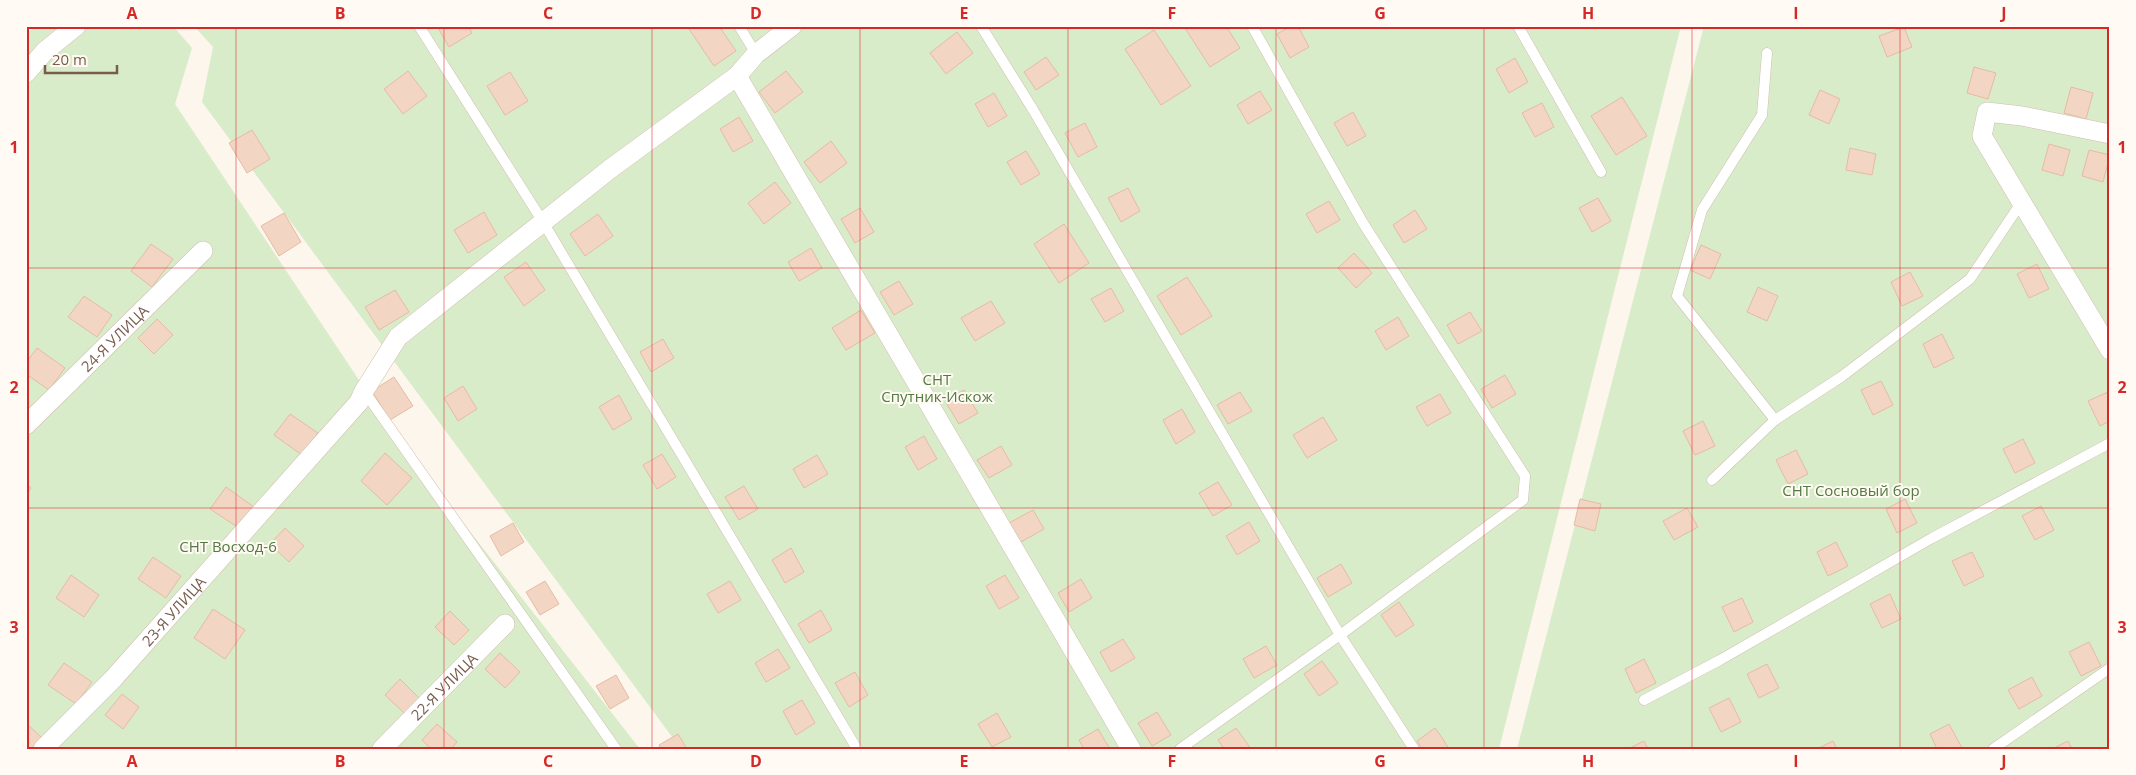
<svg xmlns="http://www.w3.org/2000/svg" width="2136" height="775" font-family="'Open Sans',sans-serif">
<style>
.green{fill:#d8ecc9}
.building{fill:#f3d5c3;stroke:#e6bba3}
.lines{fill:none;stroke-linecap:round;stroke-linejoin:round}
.lane-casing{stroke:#d1beb0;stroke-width:11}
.street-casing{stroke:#d1beb0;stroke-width:20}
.lane{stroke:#fff;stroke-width:10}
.street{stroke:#fff;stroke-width:19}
.grid{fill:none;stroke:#d62828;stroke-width:1;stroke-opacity:0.55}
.labels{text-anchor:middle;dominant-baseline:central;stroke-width:4;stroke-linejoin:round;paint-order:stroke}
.street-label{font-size:15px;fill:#7a5c4d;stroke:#fffaf3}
.park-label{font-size:15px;fill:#537a41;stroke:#fffaf3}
.neatline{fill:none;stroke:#d62828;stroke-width:2}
.grid-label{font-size:16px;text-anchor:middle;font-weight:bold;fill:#d62828}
</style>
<rect width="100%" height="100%" fill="#fdf6ec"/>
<g class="green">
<path d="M36 26H173L192 48 175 104 403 446 640 749H26V34Z"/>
<path d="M194 26H1681L1499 749H681L202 102 213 47Z"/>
<path d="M1704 26H2110V749H1517Z"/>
</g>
<g class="building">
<path d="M437 26H468L472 33 449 47Z"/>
<path d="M687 26H719L736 51 714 66Z"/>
<path d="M1188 26H1226L1240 48 1210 67 1185 28Z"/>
<path d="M1291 26H1298L1309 47 1290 58 1277 34Z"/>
<path d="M1904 27 1912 47 1887 57 1879 36Z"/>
<path d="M1154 30 1191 86 1161 105 1125 49Z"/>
<path d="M957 32 973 53 946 74 930 53Z"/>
<path d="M1046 57 1059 75 1036 90 1024 72Z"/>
<path d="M1515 58 1528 82 1509 93 1496 69Z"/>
<path d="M1974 67 1996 73 1988 99 1967 93Z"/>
<path d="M408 71 427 96 403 114 384 89Z"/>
<path d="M786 71 803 92 775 113 759 92Z"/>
<path d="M510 72 528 101 505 115 487 86Z"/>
<path d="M2071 87 2093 93 2086 119 2064 113Z"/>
<path d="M1820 90 1840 99 1829 124 1809 115Z"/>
<path d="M1260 91 1272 110 1248 124 1237 105Z"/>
<path d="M994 93 1007 116 988 127 975 104Z"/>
<path d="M1622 97 1647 136 1616 155 1591 116Z"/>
<path d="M1542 103 1554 127 1535 137 1522 113Z"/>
<path d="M1353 112 1366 136 1347 146 1334 123Z"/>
<path d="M739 117 753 141 733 152 720 129Z"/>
<path d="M1085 123 1097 147 1078 157 1065 133Z"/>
<path d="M252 130 270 159 247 173 229 143Z"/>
<path d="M831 141 847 163 820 183 804 162Z"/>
<path d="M2049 144 2070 150 2063 176 2042 170Z"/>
<path d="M1850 148 1876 154 1872 175 1846 170Z"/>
<path d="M2089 150 2110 155 2103 182 2082 176Z"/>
<path d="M1026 151 1040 174 1021 185 1007 162Z"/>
<path d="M775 182 791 203 764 224 748 203Z"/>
<path d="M1128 188 1140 211 1121 222 1108 198Z"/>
<path d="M1598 198 1611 221 1592 232 1579 208Z"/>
<path d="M1329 201 1340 220 1317 233 1306 214Z"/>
<path d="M860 208 874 232 855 243 841 219Z"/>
<path d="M1415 210 1427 229 1404 243 1393 225Z"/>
<path d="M484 212 497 235 468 253 454 230Z"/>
<path d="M284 213 301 242 279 256 261 226Z"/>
<path d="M598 214 613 236 585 256 570 234Z"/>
<path d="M1064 224 1089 263 1059 283 1034 244Z"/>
<path d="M151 244 173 259 152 287 131 271Z"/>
<path d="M1701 245 1721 254 1710 279 1690 270Z"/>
<path d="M811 248 822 268 799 281 788 262Z"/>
<path d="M1354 253 1372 273 1356 288 1338 268Z"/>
<path d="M526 262 545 290 524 306 504 277Z"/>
<path d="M2037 264 2049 289 2029 298 2017 274Z"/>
<path d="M1910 272 1923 296 1902 306 1891 282Z"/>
<path d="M1187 277 1212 316 1181 335 1157 296Z"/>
<path d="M899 281 913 304 894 315 880 292Z"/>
<path d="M1758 287 1778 296 1767 321 1747 312Z"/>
<path d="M1111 288 1124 311 1105 322 1091 299Z"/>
<path d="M395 290 409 312 379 330 365 307Z"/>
<path d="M84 296 112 315 97 337 68 317Z"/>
<path d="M991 301 1005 323 975 341 961 318Z"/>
<path d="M861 310 875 333 846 350 832 328Z"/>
<path d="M1470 312 1482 331 1458 344 1447 325Z"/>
<path d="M1398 317 1409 336 1386 350 1375 331Z"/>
<path d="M157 319 173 335 154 354 138 338Z"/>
<path d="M1942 334 1954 358 1934 368 1923 344Z"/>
<path d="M663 339 674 358 651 372 640 352Z"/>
<path d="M37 348 65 368 49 390 26 374V363Z"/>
<path d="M1505 375 1516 394 1492 408 1481 389Z"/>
<path d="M394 377 413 406 390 420 372 391Z"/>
<path d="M1881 381 1893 405 1873 415 1861 390Z"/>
<path d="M463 386 477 409 458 421 444 398Z"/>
<path d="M964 390 978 413 959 424 945 401Z"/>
<path d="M1240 392 1252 411 1228 424 1217 405Z"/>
<path d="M2108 392 2110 421 2100 426 2088 401Z"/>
<path d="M1440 394 1451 413 1427 426 1416 407Z"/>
<path d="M619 395 632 419 613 430 599 407Z"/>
<path d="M1182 409 1195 432 1176 444 1163 420Z"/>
<path d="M290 414 318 433 302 455 274 435Z"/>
<path d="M1323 417 1337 440 1307 458 1293 435Z"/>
<path d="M1703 421 1715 446 1695 455 1683 431Z"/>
<path d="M924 436 937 459 918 470 905 447Z"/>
<path d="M2023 439 2035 463 2015 473 2003 449Z"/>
<path d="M1001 446 1012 465 989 478 977 460Z"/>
<path d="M1796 450 1808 474 1788 484 1776 460Z"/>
<path d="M385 453 412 478 387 505 361 481Z"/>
<path d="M662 454 676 477 657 489 643 465Z"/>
<path d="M817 455 828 474 804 488 793 469Z"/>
<path d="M1218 482 1232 505 1213 516 1199 493Z"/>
<path d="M26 484 31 488 26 495Z"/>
<path d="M744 486 758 509 739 520 725 497Z"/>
<path d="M226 487 254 507 239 528 210 509Z"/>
<path d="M1580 499 1601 504 1595 531 1574 525Z"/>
<path d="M1905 499 1917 523 1897 533 1886 509Z"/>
<path d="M2041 506 2054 530 2035 540 2022 516Z"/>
<path d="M1687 508 1698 527 1674 540 1663 521Z"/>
<path d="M1033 510 1044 529 1021 542 1009 523Z"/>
<path d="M1249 522 1260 541 1237 555 1226 536Z"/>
<path d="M513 523 524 542 501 556 490 536Z"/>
<path d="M285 528 304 546 289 562 270 544Z"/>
<path d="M1836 542 1848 566 1828 576 1817 552Z"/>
<path d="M791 548 804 572 785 583 772 560Z"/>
<path d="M1972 552 1984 576 1964 586 1952 561Z"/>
<path d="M153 557 181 576 166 598 138 579Z"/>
<path d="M1341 564 1352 583 1328 597 1317 578Z"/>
<path d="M71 575 99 595 84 617 56 598Z"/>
<path d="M1005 575 1019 598 999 609 986 586Z"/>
<path d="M1081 579 1092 598 1069 612 1058 593Z"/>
<path d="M545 581 559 604 540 615 526 592Z"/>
<path d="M730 581 741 600 718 613 707 594Z"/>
<path d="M1890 594 1901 619 1882 628 1870 604Z"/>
<path d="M1742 598 1753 622 1734 632 1722 607Z"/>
<path d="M1399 602 1414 625 1396 637 1381 615Z"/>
<path d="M213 609 245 630 225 659 194 638Z"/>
<path d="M821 610 832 630 809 643 798 624Z"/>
<path d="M450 611 469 630 454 645 435 627Z"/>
<path d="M1123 639 1135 658 1111 672 1100 652Z"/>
<path d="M2089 642 2101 666 2081 676 2069 652Z"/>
<path d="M1266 646 1277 665 1254 678 1243 659Z"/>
<path d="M778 649 790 668 766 682 755 663Z"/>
<path d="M500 653 520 672 505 688 485 669Z"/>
<path d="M1644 659 1656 683 1636 693 1625 669Z"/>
<path d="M1322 661 1338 683 1319 696 1304 674Z"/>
<path d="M64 663 92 682 76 704 48 685Z"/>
<path d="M1767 664 1779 688 1759 698 1747 674Z"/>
<path d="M855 672 868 695 849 707 835 683Z"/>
<path d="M616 675 629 698 610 709 596 686Z"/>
<path d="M2032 677 2042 696 2019 709 2008 690Z"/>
<path d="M400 679 419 698 404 713 385 695Z"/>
<path d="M122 694 139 707 123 729 105 715Z"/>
<path d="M1729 698 1741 722 1721 732 1709 708Z"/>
<path d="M802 700 815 723 796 735 783 711Z"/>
<path d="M1157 712 1171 735 1152 746 1138 723Z"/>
<path d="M997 713 1011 737 992 747 978 724Z"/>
<path d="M26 723 42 738 32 749H26Z"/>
<path d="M437 724 457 742 451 749H431L422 740Z"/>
<path d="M1949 724 1962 748 1937 749 1930 734Z"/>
<path d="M1236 728 1244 739 1251 749H1224L1218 740Z"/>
<path d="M1435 728 1443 739 1449 749H1422L1417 741Z"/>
<path d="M1098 729 1110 749H1084L1079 740Z"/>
<path d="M678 734 687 749H661L659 745Z"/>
<path d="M1644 741 1648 749H1628Z"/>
<path d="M1833 741 1837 749H1817Z"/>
<path d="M2068 741 2072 749H2052Z"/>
</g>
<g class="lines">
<g class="lane-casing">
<g id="lane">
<path d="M419 26 543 222 857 749"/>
<path d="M739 26 756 54"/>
<path d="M981 26 1032 108 1340 635 1180 749"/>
<path d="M1252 26 1363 223 1525 476 1523 500 1340 635 1414 749"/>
<path d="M1518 26 1601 172"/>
<path d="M1767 53 1762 115 1702 210 1677 296 1775 420"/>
<path d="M364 391 616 749"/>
<path d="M1712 480 1775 420 1841 377 1970 279 2021 203"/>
<path d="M1644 700 1720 660 1932 538 2110 443"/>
<path d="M1993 749 2110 668"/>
</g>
</g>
<g class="street-casing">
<g id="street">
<path d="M26 73 45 51 76 26"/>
<path d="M737 76 1131 749"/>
<path d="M2110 134 2022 116 1987 112 1982 136 2110 350"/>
<path id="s1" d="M26 425 203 251"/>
<path id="s2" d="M43 749 113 679 359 402 364 391 398 337 610 169 737 76 756 54 792 26"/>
<path id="s3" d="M382 749 505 624"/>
</g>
</g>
<use href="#lane" class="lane"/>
<use href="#street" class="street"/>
</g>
<path class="grid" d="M236 26V749M444 26V749M652 26V749M860 26V749M1068 26V749M1276 26V749M1484 26V749M1692 26V749M1900 26V749M26 268H2110M26 508H2110"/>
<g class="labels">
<g class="street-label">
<text stroke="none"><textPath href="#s1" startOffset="124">24-Я УЛИЦА</textPath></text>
<text stroke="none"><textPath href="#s2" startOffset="190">23-Я УЛИЦА</textPath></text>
<text stroke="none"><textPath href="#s3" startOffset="88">22-Я УЛИЦА</textPath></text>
</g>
<g class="park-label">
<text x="937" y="379">СНТ<tspan x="937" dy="17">Спутник-Искож</tspan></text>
<text x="1851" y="490">СНТ Сосновый бор</text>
<text x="228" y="546">СНТ Восход-6</text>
</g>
</g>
<rect width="2136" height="775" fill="none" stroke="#fffaf3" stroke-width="55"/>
<path d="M45 65v8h72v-8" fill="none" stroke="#7a5c4d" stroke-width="2.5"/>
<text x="52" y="65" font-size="15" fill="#7a5c4d" stroke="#fffaf3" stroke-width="4" paint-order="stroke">20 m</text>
<rect x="28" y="28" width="2080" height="720" class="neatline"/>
<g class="grid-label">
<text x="132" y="19">A</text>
<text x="340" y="19">B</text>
<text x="548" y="19">C</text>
<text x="756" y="19">D</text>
<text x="964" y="19">E</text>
<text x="1172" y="19">F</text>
<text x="1380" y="19">G</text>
<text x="1588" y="19">H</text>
<text x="1796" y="19">I</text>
<text x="2004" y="19">J</text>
<text x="14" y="153">1</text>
<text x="2122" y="153">1</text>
<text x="14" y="393">2</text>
<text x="2122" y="393">2</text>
<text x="14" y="633">3</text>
<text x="2122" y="633">3</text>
<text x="132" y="767">A</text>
<text x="340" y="767">B</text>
<text x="548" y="767">C</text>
<text x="756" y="767">D</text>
<text x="964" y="767">E</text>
<text x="1172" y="767">F</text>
<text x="1380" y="767">G</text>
<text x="1588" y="767">H</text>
<text x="1796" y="767">I</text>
<text x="2004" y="767">J</text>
</g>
</svg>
